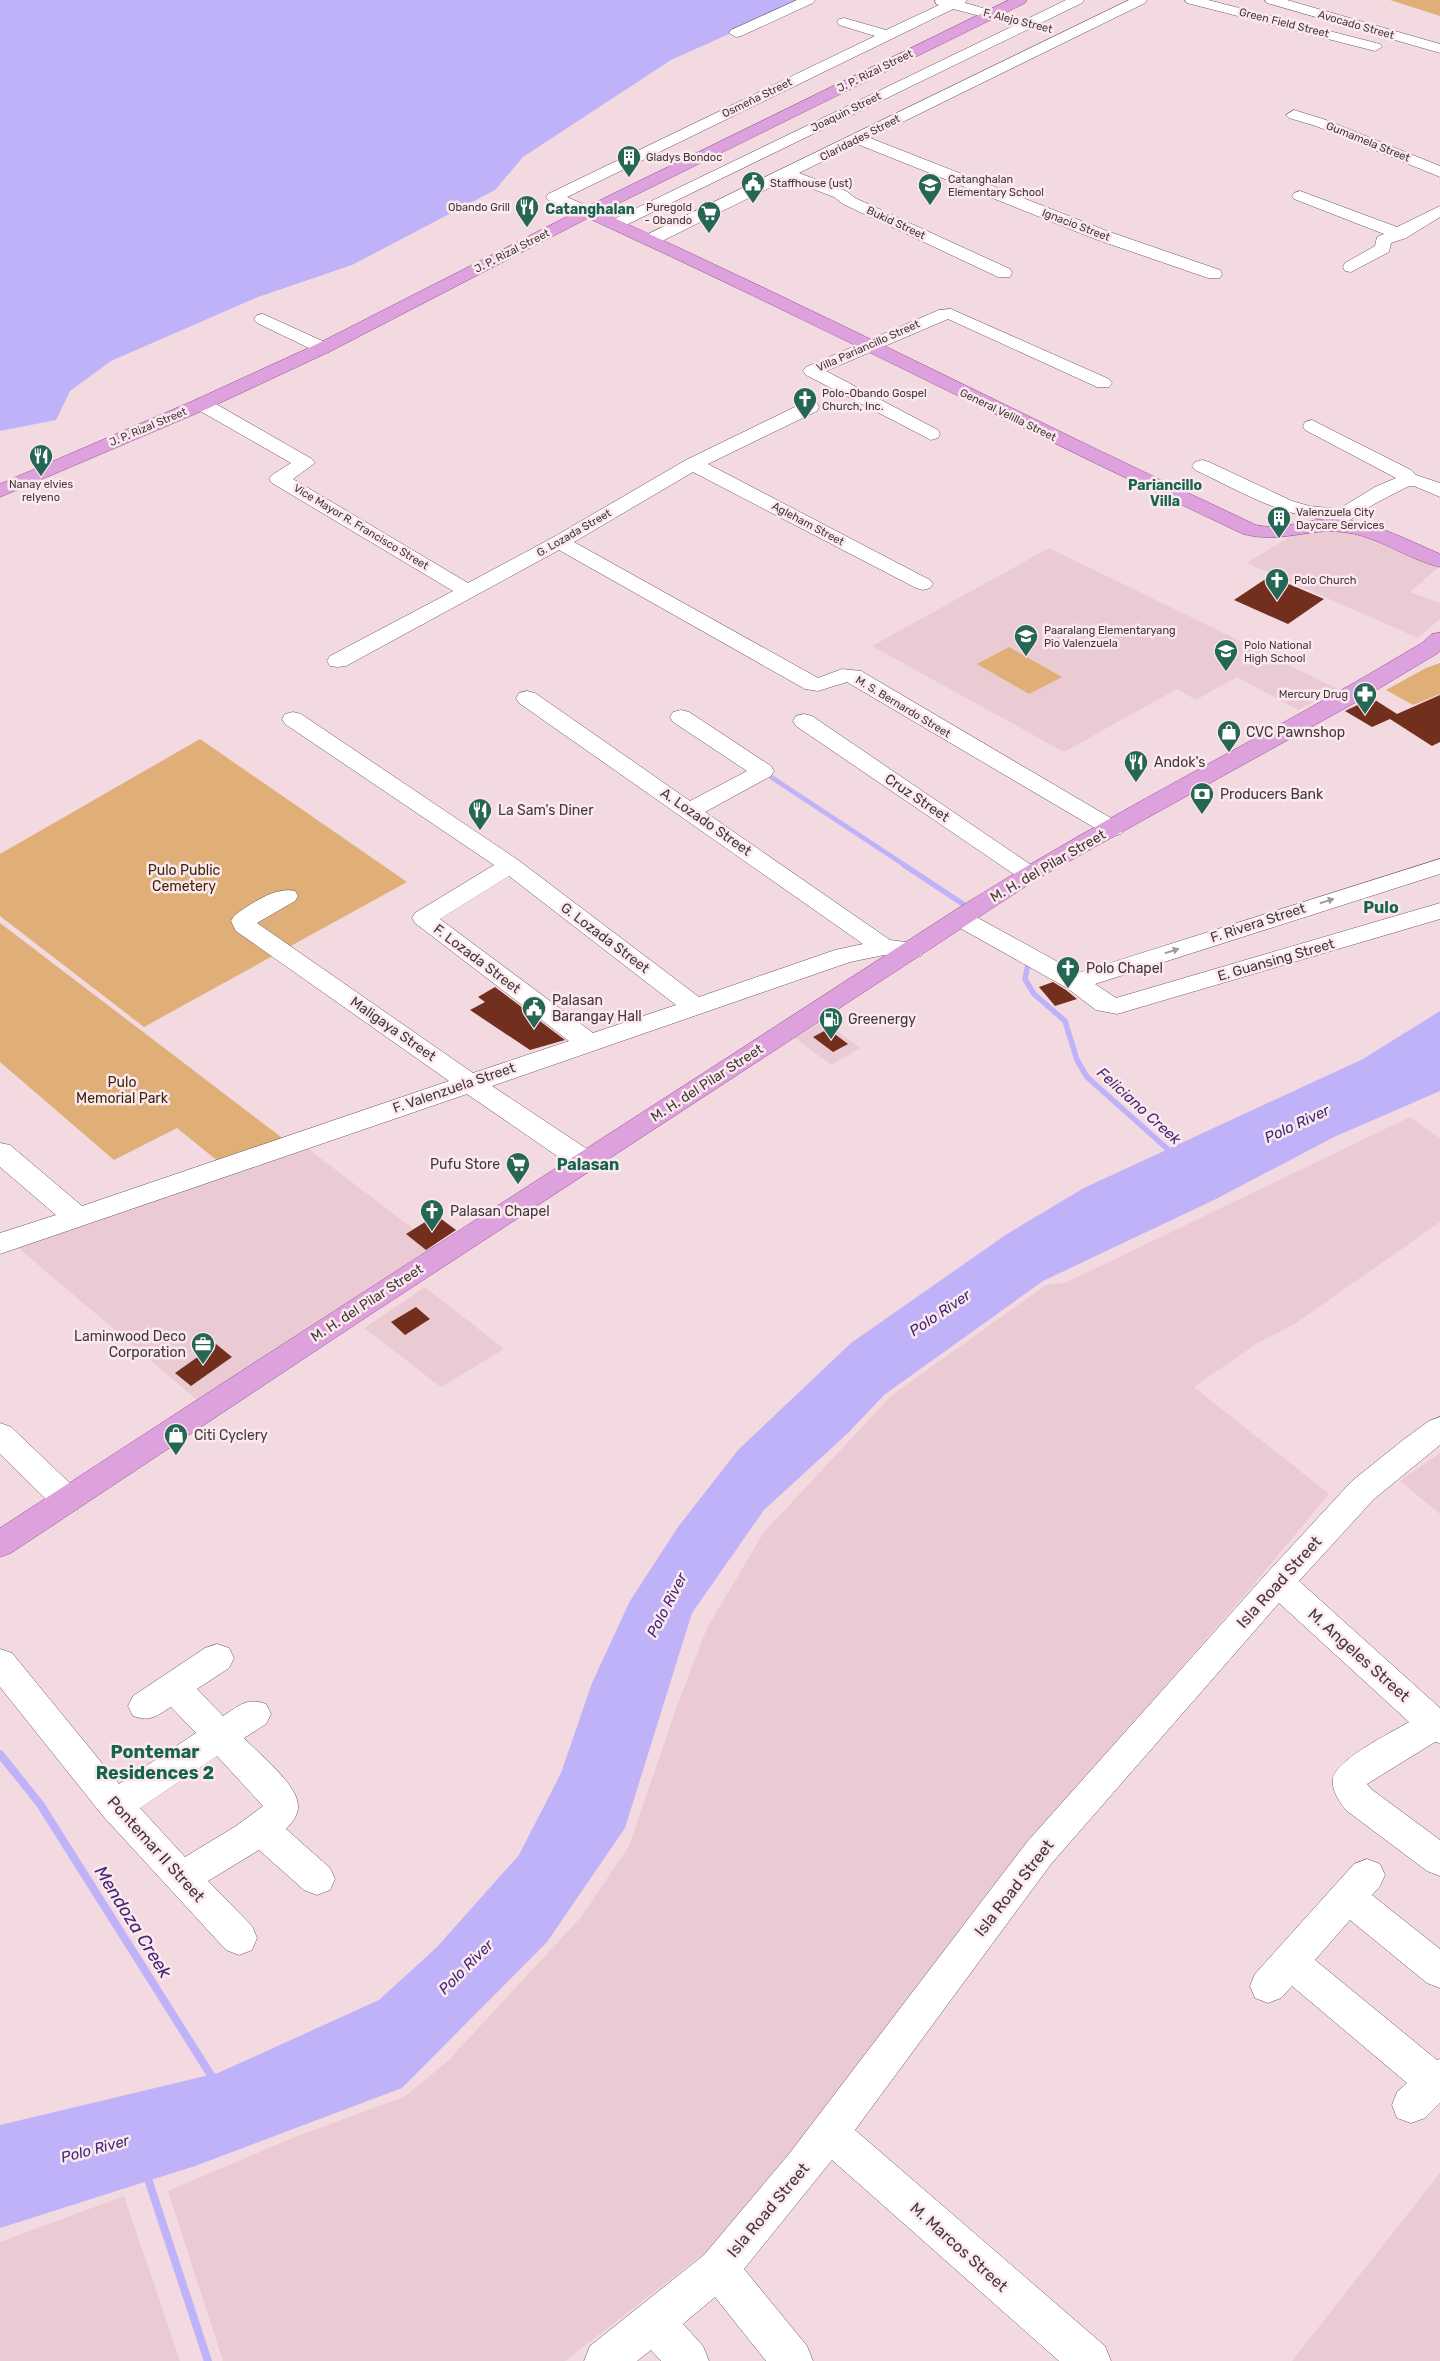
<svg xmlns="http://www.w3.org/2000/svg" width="1440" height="2361" font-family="Rubik,sans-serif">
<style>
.built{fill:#ebcbd3}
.green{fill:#e0af77}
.water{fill:#c0b2f9}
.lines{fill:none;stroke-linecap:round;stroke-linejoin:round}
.stream-far2{stroke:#c0b2f9;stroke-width:4.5}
.stream-far1{stroke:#c0b2f9;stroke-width:5.5}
.stream{stroke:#c0b2f9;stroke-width:8}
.building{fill:#732f1e}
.minor-casing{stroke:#6c585d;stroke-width:1}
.major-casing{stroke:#985496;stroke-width:1}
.minor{fill:#fff;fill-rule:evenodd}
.major{fill:#dda1dd;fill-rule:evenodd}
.oneway{fill:#a09c9c}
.labels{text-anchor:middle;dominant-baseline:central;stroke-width:5;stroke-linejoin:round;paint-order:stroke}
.far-street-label{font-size:11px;fill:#42383a;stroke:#fce9ee}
.far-poi-label{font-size:11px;fill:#42383a;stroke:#fce9ee;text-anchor:start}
.far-quarter-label{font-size:14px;font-weight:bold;fill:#166450;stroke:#fce9ee}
.poi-label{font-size:14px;fill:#42383a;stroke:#fce9ee;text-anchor:start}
.street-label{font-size:14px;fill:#42383a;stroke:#fce9ee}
.park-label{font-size:14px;fill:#3e280c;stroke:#fce9ee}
.water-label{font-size:15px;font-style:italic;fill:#412778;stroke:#fce9ee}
.quarter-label{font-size:16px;font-weight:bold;fill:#166450;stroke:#fce9ee}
.near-street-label{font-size:16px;fill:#42383a;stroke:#fce9ee}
.near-neighbourhood-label{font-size:18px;font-weight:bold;fill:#166450;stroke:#fce9ee}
.near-water-label{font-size:18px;font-style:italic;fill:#412778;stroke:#fce9ee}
</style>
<rect width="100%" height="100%" fill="#f2dae0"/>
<g class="built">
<path d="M1335 530 1359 534 1440 566 1410 592 1440 603V619L1418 638 1247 563 1294 534Z"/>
<path d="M1049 548 1240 641 1338 689 1298 710 1237 677 1196 700 1177 689 1064 752 872 646Z"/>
<path d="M824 1021 860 1048 831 1065 795 1038Z"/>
<path d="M1410 1117 1440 1138V1222L1296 1323 1256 1344 1194 1387 1329 1494 1254 1584 1052 1816 778 2183 707 2251 565 2361H223L168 2191 295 2137 404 2097 447 2062 582 1916 629 1846 677 1706 707 1628 764 1532 892 1395 1046 1285 1064 1283 1084 1274Z"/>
<path d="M307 1148 436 1246 197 1400 15 1245Z"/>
<path d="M425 1287 504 1349 441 1387 364 1328Z"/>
<path d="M1440 1453V1514L1400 1481Z"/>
<path d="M1440 2173V2361H1292Z"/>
<path d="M124 2196 180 2361H0V2242Z"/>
</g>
<g class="green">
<path d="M1390 0H1440V16Z"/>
<path d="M1009 647 1062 677 1029 694 977 664Z"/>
<path d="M1440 663V694L1413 705 1386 690 1426 668Z"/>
<path d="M200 739 407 882 144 1027 0 916V854Z"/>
<path d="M0 923 285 1140 219 1162 177 1128 114 1160 0 1062Z"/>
</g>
<g class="water">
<path d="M0 0H805L671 60 523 157 495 190 352 265 258 297 111 361 70 391 56 420 0 431Z"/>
<path d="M1440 1011V1091L1334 1137 1216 1199 1043 1281 884 1395 848 1433 764 1510 692 1613 625 1828 547 1942 402 2088 195 2166 0 2228V2125L218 2073 379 2000 437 1947 519 1855 561 1773 592 1683 630 1601 678 1527 738 1450 851 1343 1007 1234 1084 1188 1363 1059Z"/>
</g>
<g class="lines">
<path class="stream-far2" d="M771 777 906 866"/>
<g class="stream-far1">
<path d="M904 865 963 904"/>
<path d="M1025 961 1028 964 1025 979 1034 994 1065 1021 1077 1060 1087 1077 1172 1153"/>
</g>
<g class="stream">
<path d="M0 1754 40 1804 214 2080"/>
<path d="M147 2176 208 2361"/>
</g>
</g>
<g class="building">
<path d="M1270 576 1324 599 1288 624 1234 600Z"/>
<path d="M1440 695V742L1432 746 1390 719 1372 727 1345 711 1372 698 1397 714Z"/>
<path d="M1053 982 1066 990 1077 999 1055 1006 1039 987Z"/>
<path d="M495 987 565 1040 530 1050 470 1010 485 1002 478 997Z"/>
<path d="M828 1029 848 1044 833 1052 813 1037Z"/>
<path d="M436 1215 456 1230 426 1250 406 1234Z"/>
<path d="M416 1307 430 1319 405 1335 391 1322Z"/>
<path d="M216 1344 232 1357 191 1386 175 1373Z"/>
</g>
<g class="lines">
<g class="minor-casing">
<g id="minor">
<path d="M797 0H815L813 3 741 36 736 37 729 33 731 30Z"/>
<path d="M935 0H967L965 3 1025 20 1066 0H1084L1082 3 622 227H610L608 224 610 221 1015 25 953 9 567 197 594 209 596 212 594 215H582L548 200 546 197 548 194 875 36 839 25 837 22 839 19 844 18 886 30 939 5 936 4Z"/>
<path d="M1129 0H1147L1145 3 870 138 1107 231 1220 270 1222 274 1220 278H1208L1095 239 857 144 799 173 846 191 855 198 1010 269 1012 273 1010 277H998L843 204 834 197 787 179 656 244H644L642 240 644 236Z"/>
<path d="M1185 0H1208L1380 44 1382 47 1375 51 1187 3Z"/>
<path d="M1265 0H1287L1440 44V53L1267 3Z"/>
<path d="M1294 110 1326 120 1440 166V177L1316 126 1289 118 1286 115Z"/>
<path d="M1300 191 1397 227 1440 206V217L1406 238 1391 243 1389 252 1351 272 1345 271 1343 267 1345 263 1375 246 1377 237 1384 234 1294 199 1292 196 1294 193Z"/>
<path d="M951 309 1109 379 1112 383 1109 387H1097L948 319 826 371 938 430 940 434 938 438 931 440 806 375 803 371 806 367 939 310Z"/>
<path d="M263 314 329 344 332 348 329 352H317L257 323 254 319 257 315Z"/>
<path d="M202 398 209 400 312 459 315 463 293 479 468 583 552 538 686 460 803 403H817L819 407 817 411 708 464 930 580 933 584 930 588 923 590 916 588 693 472 574 542 818 678 842 669 861 671 1121 824 1125 829 1121 834 1113 836 1105 834 847 682 818 691 805 689 559 550 346 666 338 667 330 666 327 661 330 656 453 591 272 483 269 479 272 475 291 463 195 408 193 404 195 400Z"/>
<path d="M1312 420 1411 470 1416 475 1440 483V497L1414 486H1409L1376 503 1336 529 1329 531 1322 529 1319 525 1324 519C1278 515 1236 489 1195 470L1192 466 1195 462 1202 460 1209 462 1292 501 1309 506 1339 509 1375 487 1396 478 1305 430 1303 426 1305 422Z"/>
<path d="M527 691 535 693 690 801 747 771 673 722 670 717 673 712 681 710 689 712 771 766 774 771 771 776 705 812 890 940 921 944 924 950 921 956 912 958 884 955 850 962 492 1086 596 1155 600 1162 596 1169 586 1171 576 1169 467 1094 0 1254V1233L56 1215 0 1167V1143L10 1145 82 1206 449 1081 236 931 231 921 234 916C250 904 276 886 295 891L298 896 295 901 257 923 473 1073 569 1041 415 923 412 918 415 913 494 865 285 724 282 719 285 714 293 712 301 714 518 860 699 997 835 950 863 944 519 703 516 698 519 693ZM509 876 676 1005 593 1033 440 919Z"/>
<path d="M804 714 812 716 1037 869 1041 874 1037 879 1029 881 1021 879 796 726 793 721 796 716Z"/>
<path d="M1440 859V874L1095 984 1116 998 1440 903V919L1117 1014 1096 1010 1067 988 951 923 948 918 951 913 960 910 969 913 1078 973Z"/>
<path d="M1440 1417V1445L1374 1499 1299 1581 1440 1708V1743L1435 1742 1367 1784 1371 1789 1440 1840V1876L1427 1871 1347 1811C1340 1803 1331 1790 1333 1779 1336 1759 1391 1733 1409 1722L1279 1603 1051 1864 855 2130 1105 2346 1111 2361H1059L832 2160 744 2269 807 2346 813 2361H766L715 2297 683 2324 703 2346 709 2361H661L651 2350 637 2361H584L590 2346 704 2255 789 2154 1027 1842 1267 1573 1352 1481 1403 1440 1429 1421Z"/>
<path d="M0 1423 11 1427 78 1491 83 1500 78 1509 67 1512 56 1509 0 1454Z"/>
<path d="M217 1644 229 1648 234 1658 229 1668 197 1689 223 1716C239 1706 246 1697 266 1704L271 1714 266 1724 244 1738C259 1754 297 1784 298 1805 299 1814 292 1823 286 1829L330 1868 335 1879 330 1890 317 1895 304 1890 259 1850 208 1881 252 1926 257 1938 252 1950 239 1955 226 1950 103 1816 0 1687V1649L12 1653 119 1784 196 1733 171 1707C156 1716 151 1722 133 1716L128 1706 133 1696 205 1648ZM217 1756 263 1806 236 1826 185 1857 140 1808Z"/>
<path d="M1367 1859 1380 1864 1385 1875 1380 1886 1372 1895 1440 1949V1988L1427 1983 1350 1920 1315 1960 1437 2060 1440 2059V2103L1425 2118 1411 2123 1397 2118 1392 2105 1397 2092 1407 2083 1292 1986 1281 1998 1268 2003 1255 1998 1250 1986 1255 1974 1354 1864Z"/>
</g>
</g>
<g class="major-casing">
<g id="major">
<path d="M1009 0H1027L1025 3 601 212C822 312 1037 423 1256 525 1281 531 1305 519 1330 519 1369 519 1405 539 1440 554V567C1406 559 1377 535 1342 532 1306 528 1282 544 1243 534 1024 431 809 319 588 218L329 352 209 408 0 497V484L195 400 317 344 582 209Z"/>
<path d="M1440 633V650L1438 653 1358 701 1037 879 365 1318 11 1553 0 1557V1528C320 1319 643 1113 963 905 1113 811 1271 734 1422 643L1432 634Z"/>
</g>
</g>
<use href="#minor" class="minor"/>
<use href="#major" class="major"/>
</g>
<defs><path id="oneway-solid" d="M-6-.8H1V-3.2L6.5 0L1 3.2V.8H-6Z" transform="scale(1.25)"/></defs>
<g class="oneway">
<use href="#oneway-solid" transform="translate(1327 901) rotate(-17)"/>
<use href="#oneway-solid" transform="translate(1172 951) rotate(-18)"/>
</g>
<defs>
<g id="building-pin" transform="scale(1.25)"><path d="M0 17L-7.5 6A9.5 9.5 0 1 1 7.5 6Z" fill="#266654" stroke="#fce9ee"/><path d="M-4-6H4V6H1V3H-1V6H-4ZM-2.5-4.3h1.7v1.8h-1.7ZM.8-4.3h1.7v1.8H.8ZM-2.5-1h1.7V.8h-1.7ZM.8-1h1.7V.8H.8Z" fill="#fff"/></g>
<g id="civic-pin" transform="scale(1.25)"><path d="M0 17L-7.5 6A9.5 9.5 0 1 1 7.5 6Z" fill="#266654" stroke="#fce9ee"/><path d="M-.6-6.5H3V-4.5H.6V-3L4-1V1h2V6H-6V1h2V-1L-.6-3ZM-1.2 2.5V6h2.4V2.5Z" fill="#fff"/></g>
<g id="school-pin" transform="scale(1.25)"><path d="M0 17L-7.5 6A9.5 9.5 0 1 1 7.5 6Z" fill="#266654" stroke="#fce9ee"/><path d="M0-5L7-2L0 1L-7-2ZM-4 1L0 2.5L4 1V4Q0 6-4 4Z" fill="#fff"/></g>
<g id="restaurant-pin" transform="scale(1.25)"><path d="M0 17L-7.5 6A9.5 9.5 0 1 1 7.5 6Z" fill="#266654" stroke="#fce9ee"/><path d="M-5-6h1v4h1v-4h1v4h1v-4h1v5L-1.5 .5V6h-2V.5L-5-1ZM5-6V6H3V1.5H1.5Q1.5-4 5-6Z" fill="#fff"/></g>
<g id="supermarket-pin" transform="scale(1.25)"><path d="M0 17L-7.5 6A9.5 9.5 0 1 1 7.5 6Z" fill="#266654" stroke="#fce9ee"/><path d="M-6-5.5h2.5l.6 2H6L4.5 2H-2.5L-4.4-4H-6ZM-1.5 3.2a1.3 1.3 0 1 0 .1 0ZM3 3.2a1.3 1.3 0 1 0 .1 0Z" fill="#fff"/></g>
<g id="church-pin" transform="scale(1.25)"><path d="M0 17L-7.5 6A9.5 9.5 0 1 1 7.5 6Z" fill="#266654" stroke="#fce9ee"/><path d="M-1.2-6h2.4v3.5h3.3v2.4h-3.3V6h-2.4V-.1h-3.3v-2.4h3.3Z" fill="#fff"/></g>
<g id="pharmacy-pin" transform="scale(1.25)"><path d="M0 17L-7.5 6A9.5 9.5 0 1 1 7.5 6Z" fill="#266654" stroke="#fce9ee"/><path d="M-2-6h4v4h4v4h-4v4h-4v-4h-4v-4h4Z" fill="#fff"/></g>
<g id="shop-pin" transform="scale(1.25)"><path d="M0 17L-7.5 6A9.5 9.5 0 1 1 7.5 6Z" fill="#266654" stroke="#fce9ee"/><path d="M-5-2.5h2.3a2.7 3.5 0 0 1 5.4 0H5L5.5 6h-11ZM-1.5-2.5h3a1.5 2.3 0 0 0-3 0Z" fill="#fff"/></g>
<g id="bank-pin" transform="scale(1.25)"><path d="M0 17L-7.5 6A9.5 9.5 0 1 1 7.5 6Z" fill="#266654" stroke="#fce9ee"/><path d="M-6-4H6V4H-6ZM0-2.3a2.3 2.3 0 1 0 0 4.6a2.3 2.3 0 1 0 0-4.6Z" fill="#fff"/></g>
<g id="fuel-pin" transform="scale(1.25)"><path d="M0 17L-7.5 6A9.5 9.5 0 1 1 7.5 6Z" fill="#266654" stroke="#fce9ee"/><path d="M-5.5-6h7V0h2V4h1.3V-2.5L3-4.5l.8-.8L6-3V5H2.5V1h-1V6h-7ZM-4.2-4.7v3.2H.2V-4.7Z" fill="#fff"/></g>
<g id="office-pin" transform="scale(1.25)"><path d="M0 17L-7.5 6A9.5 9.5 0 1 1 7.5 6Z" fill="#266654" stroke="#fce9ee"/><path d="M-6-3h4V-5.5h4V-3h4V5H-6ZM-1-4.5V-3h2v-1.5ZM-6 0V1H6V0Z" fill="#fff"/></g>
</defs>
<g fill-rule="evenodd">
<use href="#building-pin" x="629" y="157"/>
<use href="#civic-pin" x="753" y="183"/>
<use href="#school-pin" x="930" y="185"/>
<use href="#restaurant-pin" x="527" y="207"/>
<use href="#supermarket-pin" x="709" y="213"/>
<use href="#church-pin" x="805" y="399"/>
<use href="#restaurant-pin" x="41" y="456"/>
<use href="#building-pin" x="1279" y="518"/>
<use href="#church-pin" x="1277" y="580"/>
<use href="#school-pin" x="1026" y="636"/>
<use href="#school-pin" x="1226" y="651"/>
<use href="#pharmacy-pin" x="1365" y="694"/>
<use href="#shop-pin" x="1229" y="732"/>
<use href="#restaurant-pin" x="1136" y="762"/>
<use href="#bank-pin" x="1202" y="794"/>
<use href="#restaurant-pin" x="480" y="810"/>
<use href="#church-pin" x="1068" y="968"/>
<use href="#civic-pin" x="534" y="1008"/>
<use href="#fuel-pin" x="831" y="1019"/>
<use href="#supermarket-pin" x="518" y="1164"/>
<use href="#church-pin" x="432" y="1211"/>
<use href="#office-pin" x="203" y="1344"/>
<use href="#shop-pin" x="176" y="1435"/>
</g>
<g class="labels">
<g class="far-street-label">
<text transform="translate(1018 21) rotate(14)">F. Alejo Street</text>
<text transform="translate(1284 23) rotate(14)">Green Field Street</text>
<text transform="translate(1356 25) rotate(16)">Avocado Street</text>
<text transform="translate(875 71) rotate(-26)">J. P. Rizal Street</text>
<text transform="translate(757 98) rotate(-26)">Osmeña Street</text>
<text transform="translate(846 112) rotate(-26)">Joaquin Street</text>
<text transform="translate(860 138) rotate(-27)">Claridades Street</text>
<text transform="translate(1368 142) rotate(22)">Gumamela Street</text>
<text transform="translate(896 223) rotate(25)">Bukid Street</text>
<text transform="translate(1076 225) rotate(21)">Ignacio Street</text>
<text transform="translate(512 251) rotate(-27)">J. P. Rizal Street</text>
<text transform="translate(868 346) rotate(-24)">Villa Pariancillo Street</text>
<text transform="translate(1008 415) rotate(26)">General Velilla Street</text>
<text transform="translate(148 427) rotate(-23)">J. P. Rizal Street</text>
<text transform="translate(808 524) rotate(28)">Agleham Street</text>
<text transform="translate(361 527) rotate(31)">Vice Mayor R. Francisco Street</text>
<text transform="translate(574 533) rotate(-30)">G. Lozada Street</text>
<text transform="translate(903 707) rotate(31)">M. S. Bernardo Street</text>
</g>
<g class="far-poi-label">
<text x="646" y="157">Gladys Bondoc</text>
<text x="948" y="179">Catanghalan<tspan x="948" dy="13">Elementary School</tspan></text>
<text x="770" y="183">Staffhouse (ust)</text>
<text x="510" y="207" text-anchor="end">Obando Grill</text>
<text x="692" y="207" text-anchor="end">Puregold<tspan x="692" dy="13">- Obando</tspan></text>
<text x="822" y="393">Polo-Obando Gospel<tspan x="822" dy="13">Church, Inc.</tspan></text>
<text x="41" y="484" text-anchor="middle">Nanay elvies<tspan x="41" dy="13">relyeno</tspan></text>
<text x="1296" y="512">Valenzuela City<tspan x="1296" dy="13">Daycare Services</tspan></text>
<text x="1294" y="580">Polo Church</text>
<text x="1044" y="630">Paaralang Elementaryang<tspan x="1044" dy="13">Pio Valenzuela</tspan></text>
<text x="1244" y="645">Polo National<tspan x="1244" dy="13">High School</tspan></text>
<text x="1348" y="694" text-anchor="end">Mercury Drug</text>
</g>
<g class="far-quarter-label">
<text x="590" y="209">Catanghalan</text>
<text x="1165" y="485">Pariancillo<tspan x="1165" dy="16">Villa</tspan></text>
</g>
<g class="poi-label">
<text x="1246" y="732">CVC Pawnshop</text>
<text x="1154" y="762">Andok's</text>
<text x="1220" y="794">Producers Bank</text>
<text x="498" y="810">La Sam's Diner</text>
<text x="1086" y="968">Polo Chapel</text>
<text x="552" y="1000">Palasan<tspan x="552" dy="16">Barangay Hall</tspan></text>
<text x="848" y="1019">Greenergy</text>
<text x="500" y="1164" text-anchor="end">Pufu Store</text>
<text x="450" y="1211">Palasan Chapel</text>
<text x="186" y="1336" text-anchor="end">Laminwood Deco<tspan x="186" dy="16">Corporation</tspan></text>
<text x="194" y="1435">Citi Cyclery</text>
</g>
<g class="street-label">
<text transform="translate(917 798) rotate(34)">Cruz Street</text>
<text transform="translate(706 822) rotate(35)">A. Lozado Street</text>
<text transform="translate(1048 866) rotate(-30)">M. H. del Pilar Street</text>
<text transform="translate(1258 923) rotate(-18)">F. Rivera Street</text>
<text transform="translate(605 938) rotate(37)">G. Lozada Street</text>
<text transform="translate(477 959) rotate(37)">F. Lozada Street</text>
<text transform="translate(1276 960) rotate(-16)">E. Guansing Street</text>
<text transform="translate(393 1029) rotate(35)">Maligaya Street</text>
<text transform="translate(707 1083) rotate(-33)">M. H. del Pilar Street</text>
<text transform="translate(454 1088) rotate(-19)">F. Valenzuela Street</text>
<text transform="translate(367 1303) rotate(-33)">M. H. del Pilar Street</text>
</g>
<g class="park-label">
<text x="184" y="870">Pulo Public<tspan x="184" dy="16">Cemetery</tspan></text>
<text x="122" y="1082">Pulo<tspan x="122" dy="16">Memorial Park</tspan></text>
</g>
<g class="water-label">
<text transform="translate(1139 1106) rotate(42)">Feliciano Creek</text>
<text transform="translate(1297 1124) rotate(-25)">Polo River</text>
<text transform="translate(940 1313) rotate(-34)">Polo River</text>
<text transform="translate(667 1605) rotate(-63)">Polo River</text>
<text transform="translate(466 1967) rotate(-45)">Polo River</text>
<text transform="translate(95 2149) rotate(-15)">Polo River</text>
</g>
<g class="quarter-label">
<text x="1381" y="907">Pulo</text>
<text x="588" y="1164">Palasan</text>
</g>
<g class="near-street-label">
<text transform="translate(1279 1582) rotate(-48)">Isla Road Street</text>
<text transform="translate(1359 1655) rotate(42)">M. Angeles Street</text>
<text transform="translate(156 1849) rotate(48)">Pontemar II Street</text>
<text transform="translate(1014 1888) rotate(-52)">Isla Road Street</text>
<text transform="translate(768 2210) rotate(-50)">Isla Road Street</text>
<text transform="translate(959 2247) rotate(42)">M. Marcos Street</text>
</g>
<g class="near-neighbourhood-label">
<text x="155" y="1752">Pontemar<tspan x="155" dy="21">Residences 2</tspan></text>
</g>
<g class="near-water-label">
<text transform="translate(133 1922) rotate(58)">Mendoza Creek</text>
</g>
</g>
</svg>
